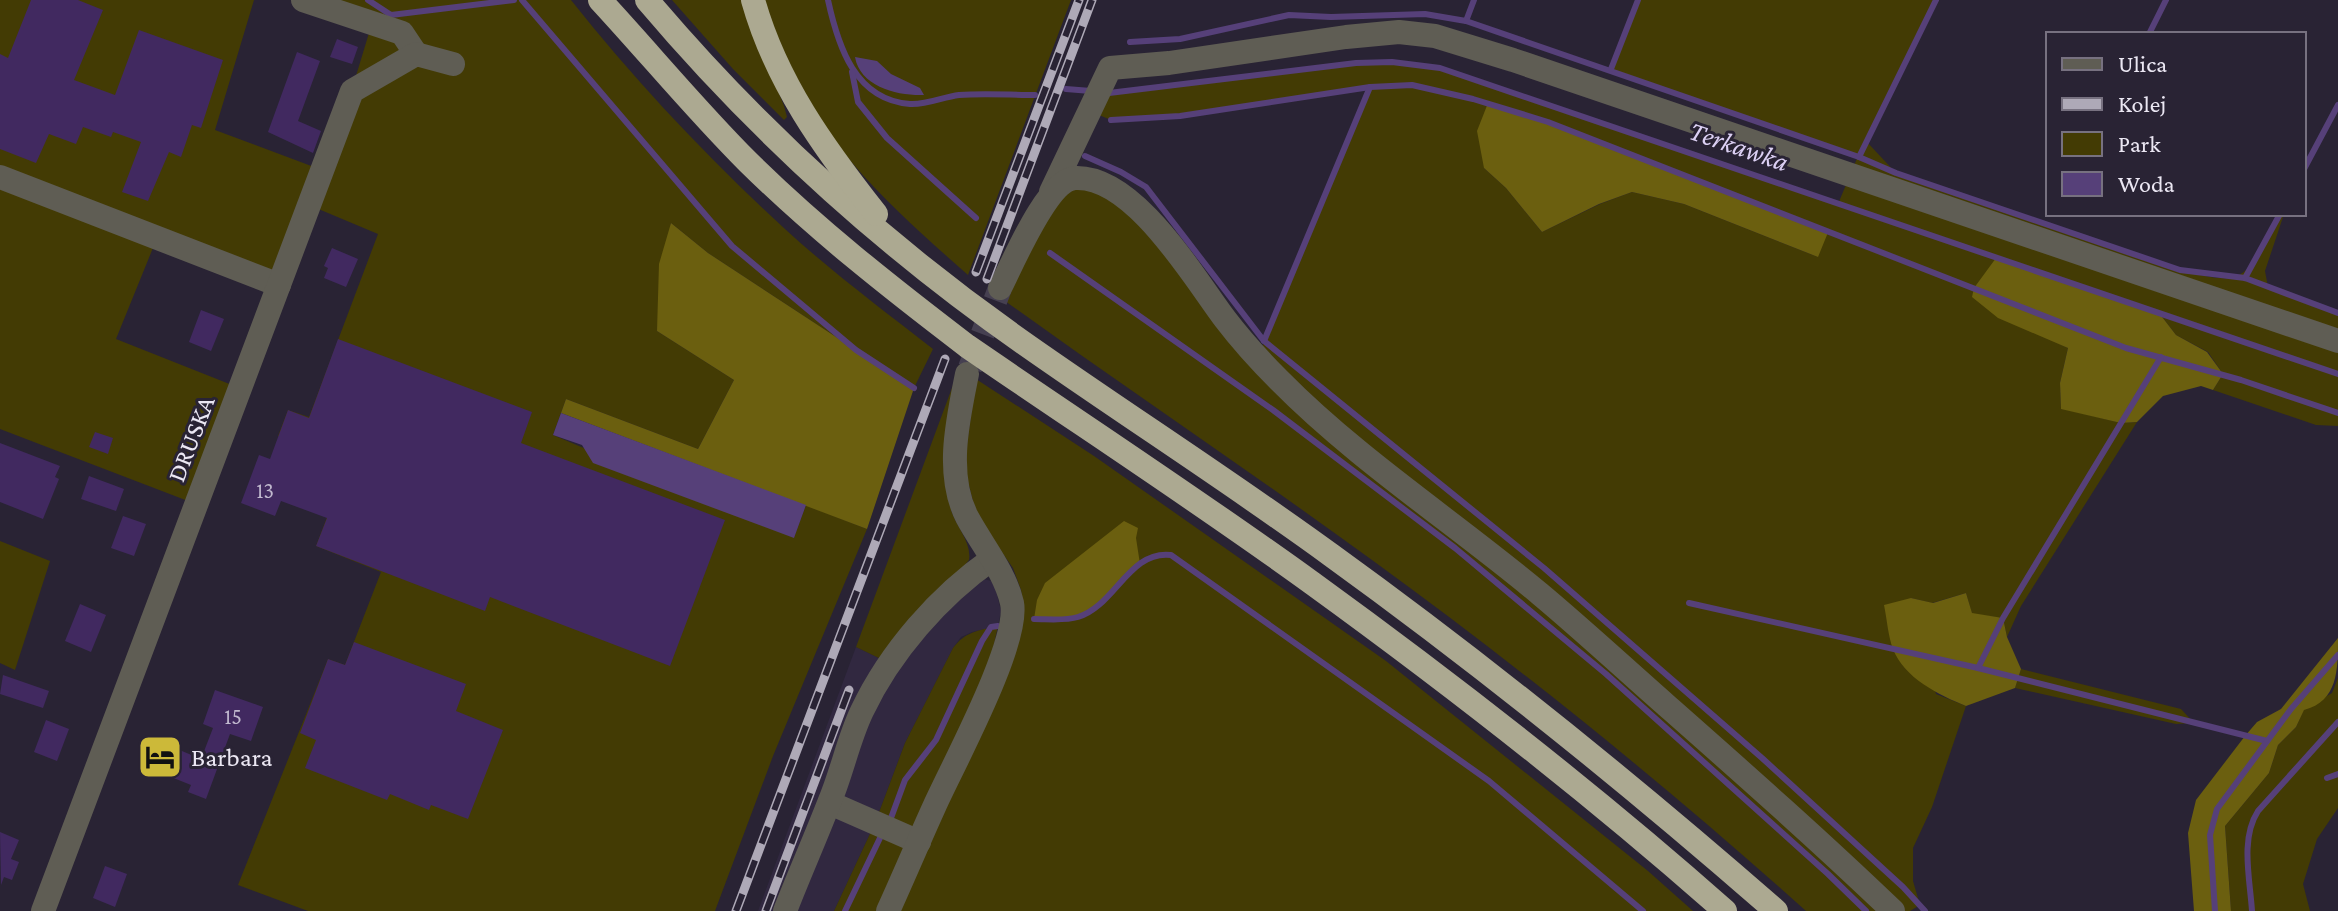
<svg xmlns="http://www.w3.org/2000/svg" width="2338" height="911" font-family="'Crimson Pro',serif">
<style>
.built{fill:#312840}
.green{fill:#433b04;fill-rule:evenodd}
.forest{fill:#6b5f0f}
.water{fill:#564079}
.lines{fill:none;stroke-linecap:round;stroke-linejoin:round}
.stream{stroke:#564079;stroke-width:6}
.building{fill:#412960}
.minor-tunnel{stroke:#464051;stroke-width:24;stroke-dasharray:24 12;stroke-linecap:butt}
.minor{stroke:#5f5d54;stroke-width:24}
.highway{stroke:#aca991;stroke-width:24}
.rail-casing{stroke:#aea9b7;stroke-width:9}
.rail{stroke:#292334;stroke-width:6;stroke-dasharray:18;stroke-linecap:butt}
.labels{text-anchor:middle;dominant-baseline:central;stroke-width:6;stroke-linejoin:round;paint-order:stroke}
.number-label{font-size:22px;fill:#c0b8ce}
.street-label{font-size:26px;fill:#ebe7f3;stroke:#292334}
.poi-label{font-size:26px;fill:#ebe7f3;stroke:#292334;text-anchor:start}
.water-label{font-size:28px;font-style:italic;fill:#dcd0f4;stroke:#292334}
</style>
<rect width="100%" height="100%" fill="#292334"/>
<path class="built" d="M984 579 991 581 995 587 1001 611 998 626 972 632 961 637 953 648 905 743 875 823 834 911H758L856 647 883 660Z"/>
<g class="green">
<path d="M0 0H254L215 130 314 167 271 282 157 238 116 339 232 385 188 501 0 429Z"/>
<path d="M303 0H571C636 82 708 158 785 229 832 272 883 310 933 349L914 388 708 253 671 223 657 331 734 380 698 449 566 399 553 435 794 537 806 505 867 529 773 756 715 911H308L238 885 328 659 345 665 381 572 316 546 348 462 278 436 288 410 309 417 378 234 316 208 372 23Z"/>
<path d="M672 0H742L784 106 787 117 784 120 733 69Z"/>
<path d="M764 0H1071L968 275C893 209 822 145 781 52 774 36 770 17 764 0Z"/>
<path d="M1638 0H1936L1866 141 1896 173 2180 270C2194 273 2216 280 2230 278 2257 273 2268 235 2280 214H2284L2265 271 2268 287 2338 313V426L2316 425 2213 390 2223 374 2208 352 2176 335 2159 313 2046 337 2068 348 2060 383 2061 408 2121 423 2137 422 2021 606 2007 637 2003 618 1972 614 1966 593 1932 603 1911 598 1936 694 1966 706 1932 807 1913 848V881L1920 905 1910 911H1806C1668 787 1522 669 1372 560 1250 471 1124 387 1001 298L1051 192 1106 187 1260 360 1264 341 1370 88 1180 116 1111 120 1099 115 1109 93 1356 63 1392 62 1440 68 1838 204 1858 156 1611 69ZM1489 104 1818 257 1684 204 1632 192 1600 204 1542 232 1506 188 1484 168Z"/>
<path d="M959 369 951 510C956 526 972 543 969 560L883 660 856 647Z"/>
<path d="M976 379 1094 456 1386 661 1648 871 1693 911H898L1024 611 1021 590 1013 568 977 517 964 466Z"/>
<path d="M0 541 50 561 15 670 0 663Z"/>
<path d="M998 626 991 658 878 911H834L875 823 905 743 953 648C965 632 979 630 998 626Z"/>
<path d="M2021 669 2181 709 2194 723 2176 724 2015 688Z"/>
<path d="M2338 678V808L2317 839 2303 884 2310 911H2231L2225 826 2269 773 2278 745 2296 727 2304 709 2332 693Z"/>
</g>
<g class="forest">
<path d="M1488 103 1548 122 1829 230 1818 257 1684 204 1632 192 1599 204 1542 232 1506 188 1484 168 1477 131Z"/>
<path d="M671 223 708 253 914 388 867 529 561 413 566 399 698 449 734 380 657 331 659 264Z"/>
<path d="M1996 258 2159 313 2176 335 2207 352 2223 374 2213 390 2201 386 2163 396 2137 422 2121 423 2061 409 2060 383 2068 348 1998 318 1972 297 1974 288Z"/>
<path d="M1124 521 1138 528 1136 538 1140 564 1100 603 1080 617 1034 619 1037 600 1045 583Z"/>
<path d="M1966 593 1972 613 2003 618 2007 637 2021 669 2015 688 1966 706C1939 695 1904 678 1893 649 1888 636 1887 619 1884 605L1911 598 1933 603Z"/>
<path d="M2338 638C2338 670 2338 701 2304 710L2296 727 2278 745 2269 773 2225 826 2231 911H2194L2188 833 2196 800 2245 736 2257 722 2281 709Z"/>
</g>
<g class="water">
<path d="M855 57 877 61 891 74 920 88 924 95C898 96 860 87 855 57Z"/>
<path d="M561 413 806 505 794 538 593 463 582 445 553 435Z"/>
</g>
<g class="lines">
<g class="stream">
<path d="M368 0 391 15 514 0"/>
<path d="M522 0 732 246 856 350 914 388"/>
<path d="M828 0C838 46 855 100 910 104 927 105 943 97 959 95 984 93 1010 95 1035 95"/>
<path d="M1466 21 1474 0"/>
<path d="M2149 34 2166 0"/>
<path d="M1130 42 1180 39 1289 15 1331 17 1425 14 1466 21 1859 157 1896 173 2180 270 2245 278 2338 313"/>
<path d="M1611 69 1638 0"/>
<path d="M852 72 858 102 887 138 976 218"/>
<path d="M1066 89 1091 91"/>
<path d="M1109 93 1356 63 1392 62 1440 68 2338 374"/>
<path d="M1111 120 1180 116 1370 87 1412 85 1473 99 1548 122 2126 348 2241 380 2338 413"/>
<path d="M1085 156 1121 172 1146 187 1264 341 1544 568 1762 758 1903 887 1925 911"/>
<path d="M1859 157 1936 0"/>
<path d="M2304 169 2338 105"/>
<path d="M1050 253 1273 410 1455 548 1606 674 1828 874 1866 911"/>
<path d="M2245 278 2280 214"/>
<path d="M1264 341 1370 87"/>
<path d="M1689 603 1978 668 2267 741"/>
<path d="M1034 619C1048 619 1065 621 1078 617 1115 606 1129 550 1171 555L1489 781 1643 911"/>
<path d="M1978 668 2003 618 2161 357"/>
<path d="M2327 778 2338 774"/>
<path d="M891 818 905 780 936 740 982 641 991 627 998 626"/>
<path d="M845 911 880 838"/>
<path d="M2215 911 2210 835 2217 809 2291 709 2338 655"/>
<path d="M2252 911C2250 879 2240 839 2258 811L2338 722"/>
</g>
</g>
<g class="building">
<path d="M31 0H78L103 10 74 80 115 95 139 30 223 60 201 128 192 125 181 157 169 152 148 201 122 192 141 142 113 132 111 137 83 127 76 144 49 134 36 163 0 149V54L8 58Z"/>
<path d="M337 39 358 47 352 64 330 57Z"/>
<path d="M297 52 320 61 298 121 321 131 313 153 268 132Z"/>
<path d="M332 248 358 259 346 287 324 278 328 268 324 266Z"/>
<path d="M201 310 224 319 211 351 189 342Z"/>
<path d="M338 339 532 412 521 443 725 520 670 666 490 597 485 611 316 546 327 518 281 501 275 516 241 503 259 455 270 459 288 410 309 418Z"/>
<path d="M95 432 113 438 108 454 89 447Z"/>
<path d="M0 443 60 466 55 477 59 479 43 519 0 502Z"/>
<path d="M89 476 124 489 116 511 81 499Z"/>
<path d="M123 516 146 524 134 556 111 548Z"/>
<path d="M80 604 106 615 91 652 65 641Z"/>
<path d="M354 642 466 684 456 711 503 730 468 819 431 805 429 810 390 794 387 800 305 768 316 740 300 733 328 659 345 665Z"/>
<path d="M3 675 49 691 43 708 0 694Z"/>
<path d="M215 690 263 707 251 741 230 734 206 799 188 792 191 785 141 765 151 738 201 759 213 728 203 724Z"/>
<path d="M46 720 69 729 57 761 34 752Z"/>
<path d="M0 832 19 840 11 859 19 862 12 880 4 877 1 885Z"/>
<path d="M105 866 127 874 115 907 93 898Z"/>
</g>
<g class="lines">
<path class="minor-tunnel" d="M970 368 1000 288"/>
<g class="minor">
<path d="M303 0 402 33 416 54"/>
<path d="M0 177 279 285"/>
<path d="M1051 192 1110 68 1169 63 1346 37 1399 32 1435 36 1513 60 2338 341"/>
<path d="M1000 288C1013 263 1047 180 1075 178 1134 175 1194 278 1225 319 1241 340 1260 361 1279 380 1358 460 1454 522 1540 594 1583 630 1624 668 1666 705 1743 773 1819 840 1893 911"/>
<path d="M830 803 919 842"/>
<path d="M43 911 352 91 416 54 453 64"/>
<path d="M785 911C799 875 815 839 829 803 842 773 848 740 862 711 890 652 939 596 992 559"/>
<path d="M888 911C904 876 919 840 935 805 953 765 1020 642 1012 603 1005 572 982 545 967 517 945 474 958 419 967 374"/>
</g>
<g class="highway">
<path d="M600 0C650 54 696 110 748 162 816 229 891 288 967 346 1082 425 1199 501 1312 583 1454 686 1594 795 1725 911"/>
<path d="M647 0C757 130 885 246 1025 344 1126 415 1231 482 1331 555 1486 667 1633 786 1776 911"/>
<path d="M753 0C776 82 824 148 876 214"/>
</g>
<g class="rail-casing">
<g id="rail">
<path d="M976 272 1079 0"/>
<path d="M987 279 1092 0"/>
<path d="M736 911 945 359"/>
<path d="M766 911 849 690"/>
</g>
</g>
<use href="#rail" class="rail"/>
</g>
<defs>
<g id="hotel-square" transform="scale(2.3)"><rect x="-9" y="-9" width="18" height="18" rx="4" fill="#ccb939" stroke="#292334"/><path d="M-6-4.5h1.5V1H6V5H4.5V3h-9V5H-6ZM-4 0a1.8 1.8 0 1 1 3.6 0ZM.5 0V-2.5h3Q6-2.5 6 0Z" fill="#111"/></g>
</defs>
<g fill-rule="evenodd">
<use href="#hotel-square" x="160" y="757"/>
</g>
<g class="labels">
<g class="number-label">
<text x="265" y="490">13</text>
<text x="233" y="716">15</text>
</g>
<g class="street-label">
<text transform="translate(191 439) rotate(-69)">DRUSKA</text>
</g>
<g class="poi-label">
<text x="191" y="757">Barbara</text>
</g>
<g class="water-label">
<text transform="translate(1739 146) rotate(19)">Terkawka</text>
</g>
</g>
<rect x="2046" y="32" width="260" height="184" fill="#292334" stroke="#777180" stroke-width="2"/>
<rect x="2062" y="58" width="40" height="12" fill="#5f5d54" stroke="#777180" stroke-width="2"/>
<text x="2118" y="72" font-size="24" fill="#ebe7f3">Ulica</text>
<rect x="2062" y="98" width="40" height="12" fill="#aea9b7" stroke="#777180" stroke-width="2"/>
<text x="2118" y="112" font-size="24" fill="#ebe7f3">Kolej</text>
<rect x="2062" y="132" width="40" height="24" fill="#433b04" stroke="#777180" stroke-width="2"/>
<text x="2118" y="152" font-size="24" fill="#ebe7f3">Park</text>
<rect x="2062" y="172" width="40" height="24" fill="#564079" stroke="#777180" stroke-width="2"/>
<text x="2118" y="192" font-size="24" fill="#ebe7f3">Woda</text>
</svg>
